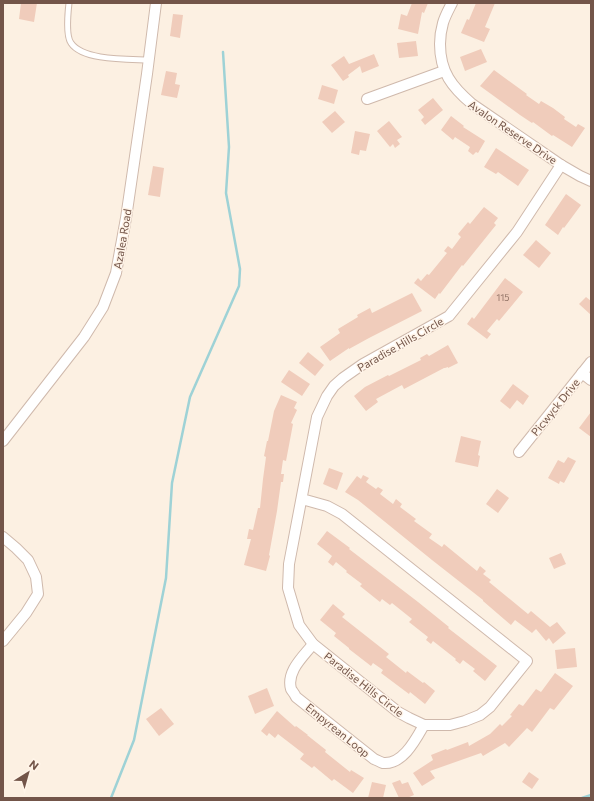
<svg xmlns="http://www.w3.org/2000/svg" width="594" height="801" font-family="Commissioner,sans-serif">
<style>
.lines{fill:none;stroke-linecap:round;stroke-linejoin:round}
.stream{stroke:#9ed2d6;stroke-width:2.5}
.building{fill:#f0ccbb}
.lane-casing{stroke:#cfb9ac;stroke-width:7}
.street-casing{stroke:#cfb9ac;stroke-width:12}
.lane{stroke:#fff;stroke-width:5}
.street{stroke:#fff;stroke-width:10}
.labels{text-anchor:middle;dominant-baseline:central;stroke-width:3;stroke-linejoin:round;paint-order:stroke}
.number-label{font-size:9px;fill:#927366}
.street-label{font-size:11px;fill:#735549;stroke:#fff4e8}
</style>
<rect width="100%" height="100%" fill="#fcf0e2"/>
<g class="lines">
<g class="stream">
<path d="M111 798 134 740 166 578 172 483 190 397 239 286 240 269 226 193 229 147 223 52"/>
<path d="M582 798 591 795"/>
</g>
</g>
<g class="building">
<path d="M21 3H37L34 22 19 19Z"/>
<path d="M412 3H428L424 13 422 12 418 34 398 29 401 14 407 16Z"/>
<path d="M476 3H495L485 27 490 29 484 42 461 33 467 19 469 20Z"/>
<path d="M173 14 183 15 180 38 170 36Z"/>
<path d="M416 41 418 56 399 58 397 43Z"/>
<path d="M481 49 487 62 465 71 460 57Z"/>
<path d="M374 54 379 66 362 73 360 66 348 75 349 77 343 81 331 65 344 56 349 64Z"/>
<path d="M494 70 527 94 526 95 539 104 541 101 553 108 565 117 564 119 576 127 578 124 585 128 572 147 553 135 552 136 533 122 532 123 520 115 480 86Z"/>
<path d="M166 71 177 73 175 84 180 85 177 98 161 95Z"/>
<path d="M322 85 338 90 334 104 318 99Z"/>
<path d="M433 98 443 110 425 125 421 120 424 117 418 110Z"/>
<path d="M335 111 345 122 332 133 322 122Z"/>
<path d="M451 116 464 126 463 127 485 141 478 153 476 152 473 155 468 151 470 147 455 137 453 140 441 130Z"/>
<path d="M389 121 402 137 397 140 400 144 395 148 393 144 390 147 377 131Z"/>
<path d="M355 131 370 134 366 151 360 150 359 155 351 153Z"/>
<path d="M496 148 529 170 518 186 498 172 496 174 484 167Z"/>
<path d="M153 166 164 168 160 197 148 195Z"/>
<path d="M566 194 581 205 564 228 563 227 558 235 545 225Z"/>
<path d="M484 207 498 218 494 223 496 225 463 266 462 265 440 294 439 293 435 299 414 283 418 278 421 281 427 274 429 275 447 253 444 251 448 246 452 249 461 237 458 234 468 222 470 224Z"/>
<path d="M536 240 551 253 539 268 523 255Z"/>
<path d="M505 278 523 292 499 321 497 319 487 331 491 334 487 339 467 324 472 317 474 319Z"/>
<path d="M412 293 422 311 369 338 349 349V348L330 361 320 347 340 333 338 329 358 317 357 315 370 308 372 313Z"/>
<path d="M586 297 591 301V315L579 304Z"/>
<path d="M448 345 458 363 448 368V367L445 368H444L404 389 402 385 376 399 378 402 366 411 354 396 365 387 388 375 389 376 421 360 420 358 427 354 429 356Z"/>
<path d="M308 352 324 365 315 376 299 363Z"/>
<path d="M289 370 310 384 302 396 281 382Z"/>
<path d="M513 384 529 396 523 405 517 400 510 409 500 401Z"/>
<path d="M281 395 297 402 294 408 297 410 291 423 293 424 286 461 283 460 281 474H284L283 482H281L277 511 269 555 270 556 266 571 244 565 251 539H247L249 529 253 530 258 508H260L263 479 266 457 264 456 267 441H268L274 411Z"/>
<path d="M591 412V437L579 428Z"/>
<path d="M461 436 481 441 478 455 480 456 478 467 455 462Z"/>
<path d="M568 457 576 461 564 483 560 481 559 484 548 478 558 460 564 463Z"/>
<path d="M329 468 343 473 337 490 323 484Z"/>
<path d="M363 475 369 478 366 482 376 489 378 487 383 490 380 494 393 504 396 499 402 504 400 507 416 519 414 521 432 534 429 538 442 547 444 544 477 571 480 566 486 571 483 574 491 580 489 582 528 614 531 611 550 627 557 622 566 633 553 644 549 638 546 641 536 629 532 633 515 620 511 625 483 601V600L432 560 358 500 345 492 357 476 361 479Z"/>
<path d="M497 489 509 498 498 513 486 504Z"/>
<path d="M327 531 350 548 349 549 418 602 449 627 448 628 497 666 485 681 473 671 475 669 463 660 460 664 455 660 456 659 433 641 431 644 426 640 428 637 409 622 412 619 392 603 390 605 382 599 380 602 360 586 362 584 346 572 347 571 336 562 333 566 328 562 332 556 317 544Z"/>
<path d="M561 553 566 564 554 569 549 558Z"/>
<path d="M333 604 345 614 342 617 389 654 386 657 406 673 407 671 423 683 424 682 435 691 425 704 410 692 409 694 381 673 383 670 373 663 371 666 349 649V648L334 636 336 633 320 620Z"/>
<path d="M575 648 577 667 557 669 555 650Z"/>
<path d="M555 673 573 686 554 710 550 708 532 732 527 728 509 747 505 743 483 756 481 753 430 771 435 778 422 786 413 773 433 760 431 755 446 749 447 750 468 742 469 746 490 734 500 724 502 726 512 716 510 715 519 704 523 706 536 689 541 692Z"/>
<path d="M267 688 274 706 255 714 248 696Z"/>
<path d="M161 708 174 724 159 736 146 719Z"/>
<path d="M277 711 295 727 296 726 308 735H307L326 750 325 752 350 772 351 770 364 778 353 793 334 779 332 781 314 766 312 768 300 759 304 754 278 734 275 738 269 733 267 736 261 731Z"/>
<path d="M529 772 539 779 532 789 522 782Z"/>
<path d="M400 780 402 784 408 782 414 795 407 798H399L392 783Z"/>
<path d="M372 782 386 785 383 798H368Z"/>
</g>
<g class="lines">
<g class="lane-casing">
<path id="lane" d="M69 3C68 12 66 36 71 43 83 61 129 59 149 60"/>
</g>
<g class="street-casing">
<g id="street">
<path d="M452 3C449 9 445 16 443 23 441 30 440 37 440 44 440 72 452 87 472 104L561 165 580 176 591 181"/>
<path d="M367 99 444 71"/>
<path d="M582 373 591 380"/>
<path d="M3 441 84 337 103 307 116 273 126 218 147 74 156 3"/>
<path d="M519 452 591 362"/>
<path d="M302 499 327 506 342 514 527 661 490 707 480 715 465 721 450 725H424L409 718 398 712 313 644 299 625 288 588 289 564 317 417 327 396 334 386 343 378 363 364 449 316 517 232 561 165"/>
<path d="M3 537 16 548 28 560 36 577 38 594 26 613 3 641"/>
<path d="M313 644C304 656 286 671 291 689 292 691 295 694 296 697L374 759C377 760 380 762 383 763 403 765 416 739 424 725"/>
</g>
</g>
<use href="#lane" class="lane"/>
<use href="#street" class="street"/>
</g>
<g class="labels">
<g class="number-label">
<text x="503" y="297">115</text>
</g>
<g class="street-label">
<text transform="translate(513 132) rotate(34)">Avalon Reserve Drive</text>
<text transform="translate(122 239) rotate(-80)">Azalea Road</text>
<text transform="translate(400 344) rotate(-30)">Paradise Hills Circle</text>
<text transform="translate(555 407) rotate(-51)">Picwyck Drive</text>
<text transform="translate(364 684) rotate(38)">Paradise Hills Circle</text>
<text transform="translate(338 730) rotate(39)">Empyrean Loop</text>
</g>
</g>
<rect width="594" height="801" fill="none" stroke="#735549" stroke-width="8"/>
<g transform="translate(28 773) rotate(37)" stroke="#fff4e8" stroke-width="3" paint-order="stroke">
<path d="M0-3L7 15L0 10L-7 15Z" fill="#735549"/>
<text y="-6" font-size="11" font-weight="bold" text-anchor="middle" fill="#735549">N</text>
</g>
</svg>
